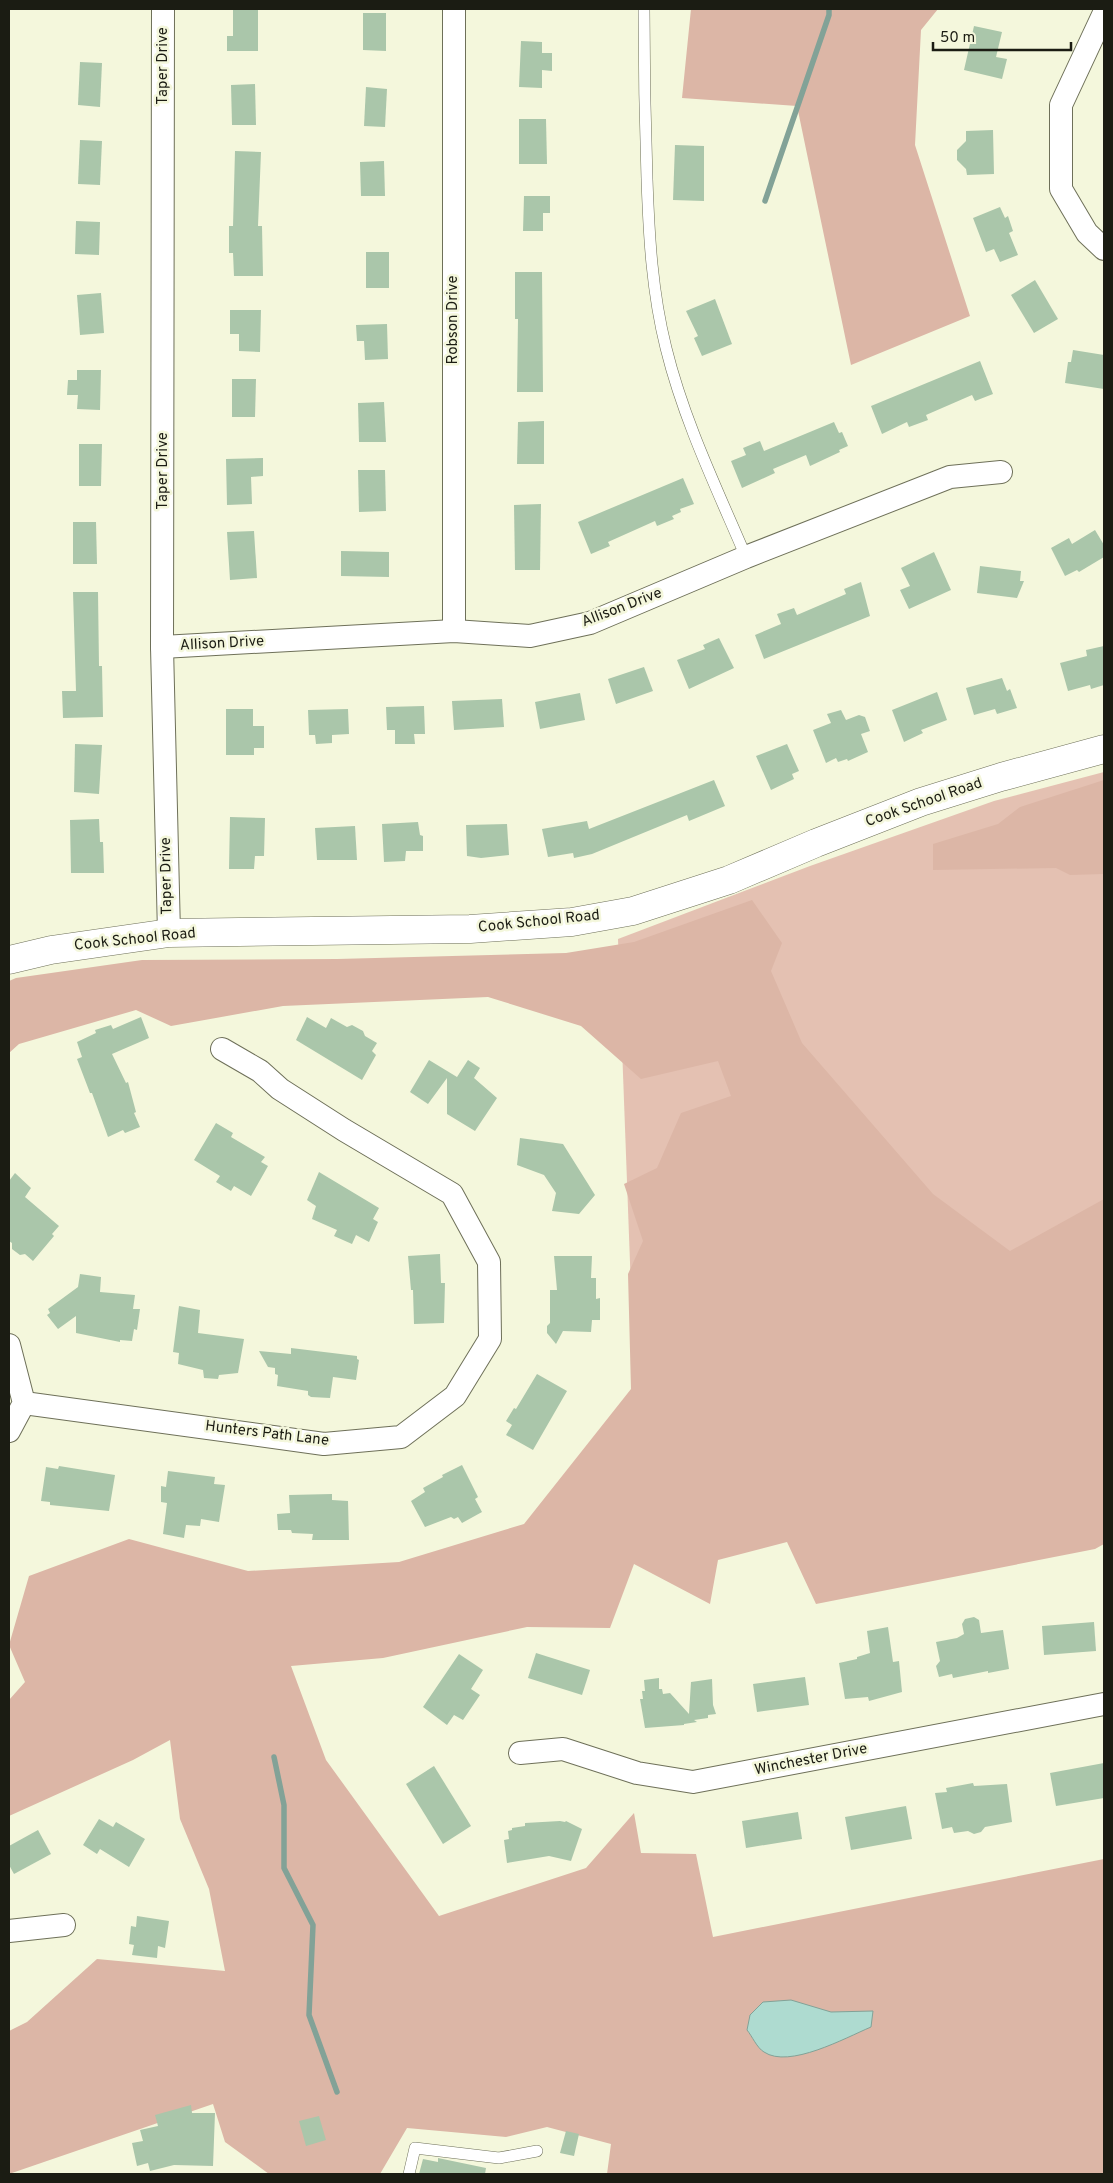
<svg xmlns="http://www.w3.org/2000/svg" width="1113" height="2183" font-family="Overpass,sans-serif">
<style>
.green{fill:#e4c1b2}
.forest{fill:#dcb6a6}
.water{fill:#aedbd0;stroke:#82a297}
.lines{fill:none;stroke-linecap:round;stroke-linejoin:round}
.stream{stroke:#82a297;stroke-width:5.5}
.building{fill:#aac6aa}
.lane-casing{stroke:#6e7059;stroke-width:12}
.street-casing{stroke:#6e7059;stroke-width:24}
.secondary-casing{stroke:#6e7059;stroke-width:29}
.lane{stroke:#fff;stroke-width:11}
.street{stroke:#fff;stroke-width:22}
.secondary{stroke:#fff;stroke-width:28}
.labels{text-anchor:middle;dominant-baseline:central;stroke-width:5;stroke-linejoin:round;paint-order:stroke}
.street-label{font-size:15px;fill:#1b1c13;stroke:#f4f7dc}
</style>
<rect width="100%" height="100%" fill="#f4f7dc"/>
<path class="green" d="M1104 772V1461L640 1532 618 939 810 866 994 801Z"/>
<g class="forest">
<path d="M691 9H938L921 30 915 145 970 316 851 365 797 106 682 98Z"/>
<path d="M1104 780V874L1070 875 1056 868 933 870V844L998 824 1020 807Z"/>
<path d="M752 900 782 943 771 971 802 1043 933 1194 1010 1251 1104 1199V1544L1095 1549 816 1604 787 1542 718 1560 710 1604 634 1564 610 1628 527 1627 383 1658 291 1666 326 1760 439 1916 586 1868 634 1813 641 1853 696 1854 713 1937 1104 1859V2174H607L611 2144 547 2127 506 2137 407 2128 380 2174H269L225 2142 213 2104 9 2174V2031L27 2022 97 1959 225 1971 209 1889 180 1819 170 1740 133 1760 9 1816V1700L25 1682 9 1645 29 1576 129 1539 248 1571 399 1562 524 1524 631 1389 628 1274 643 1241 624 1184 657 1168 681 1113 731 1096 718 1061 641 1079 581 1026 488 997 283 1006 171 1026 136 1010 19 1044 9 1053V981L16 978 142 960 337 959 566 953 634 942Z"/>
</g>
<path class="water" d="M791 2000 831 2012 873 2011 871 2027C845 2038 789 2069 764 2052 757 2048 752 2036 747 2030L750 2015 763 2002Z"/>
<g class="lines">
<g class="stream">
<path d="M765 201 829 15V9"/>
<path d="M274 1757 284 1805V1868L313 1925 309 2015 337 2092"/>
</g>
</g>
<g class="building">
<path d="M233 9H258V51H227V36H233Z"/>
<path d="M363 13H386V51L363 50Z"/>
<path d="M974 26 1002 32 996 57 1007 59 1002 79 964 70Z"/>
<path d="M521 41 542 42V53H552V71L542 70V88L519 87Z"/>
<path d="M80 62 102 63 100 107 78 105Z"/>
<path d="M255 84 256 125H232L231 85Z"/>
<path d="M366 87 387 89 385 127 364 126Z"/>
<path d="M519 119H546L547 164H519Z"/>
<path d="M993 130 994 174 967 175 966 169 957 160V150L966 141V131Z"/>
<path d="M80 140 102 141 100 185 78 184Z"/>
<path d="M675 145 704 146V201L673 200Z"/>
<path d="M235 151 261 152 258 226H262L263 276H234L233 253H229V226H233Z"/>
<path d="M384 161 385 196H361L360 162Z"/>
<path d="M524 196H550V213H543V231H523Z"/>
<path d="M1000 207 1005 218 1008 216 1013 231 1009 233 1018 255 1000 262 994 249 986 252 973 218Z"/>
<path d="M76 221 100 222 99 255 75 254Z"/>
<rect x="366" y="252" width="23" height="36"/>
<path d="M515 272H542L543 392H517L518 319H515Z"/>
<path d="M1035 280 1058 319 1034 333 1011 295Z"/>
<path d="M101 293 104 333 80 335 77 295Z"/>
<path d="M715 299 732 344 702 356 694 338 698 336 686 311Z"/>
<path d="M230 310H261L260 352 239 351V334H230Z"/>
<path d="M387 324 388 359 365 360 364 341H357L356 325Z"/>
<path d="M1073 350 1104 355V389L1065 383 1068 362H1071Z"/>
<path d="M980 361 993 394 975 401 972 395 926 415 928 420 909 427 907 422 882 434 871 406Z"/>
<path d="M77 370H101L100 410 77 409 78 395H67L68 380H77Z"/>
<path d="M232 379H256L255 417H232Z"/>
<path d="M384 402 386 442H359L358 403Z"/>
<path d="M544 421V464H517L518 422Z"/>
<path d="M834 422 839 433 842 432 848 446 839 450 840 452 810 466 806 455 773 469 775 473 742 488 731 461 746 455 743 448 760 441 764 451Z"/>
<path d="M79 444H102L101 486H79Z"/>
<path d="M263 458V476L251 477 252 504 227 505 226 459Z"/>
<path d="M358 470H385L386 511 359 512Z"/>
<path d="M683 478 694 504 680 509 681 512 672 516 674 519 657 526 655 521 608 542 610 546 591 554 578 522Z"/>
<path d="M541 504 540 570H515L514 505Z"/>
<path d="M73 522H96L97 564H73Z"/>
<path d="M1095 530 1104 545V557L1079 572 1077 570 1065 576 1051 548 1069 538 1072 544Z"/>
<path d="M254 531 257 578 230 580 227 532Z"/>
<path d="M341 551 389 552V577L341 576Z"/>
<path d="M934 552 951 590 909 609 900 590 910 586 901 568Z"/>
<path d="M980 566 1021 571 1020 581H1024L1017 598 977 593Z"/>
<path d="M861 582 870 616 764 659 755 635 781 624 777 614 794 608 797 615 846 594 844 589Z"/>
<path d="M73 592H98L99 666H102L103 717 63 718 62 691H76Z"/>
<path d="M719 638 734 668 689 689 677 660 705 649 703 645Z"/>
<path d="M1104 646V685L1091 689 1090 685 1068 691 1060 663 1087 656 1086 650Z"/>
<path d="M644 667 653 691 616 704 608 679Z"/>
<path d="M1002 678 1007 691 1010 689 1017 708 997 714 995 709 974 715 966 688Z"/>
<path d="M937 692 947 720 921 730 923 733 904 742 892 710Z"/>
<path d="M580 693 585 720 540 729 535 702Z"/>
<path d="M502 699 504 727 454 730 452 701Z"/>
<path d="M424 706 425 734H414L415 744H395V730H387L386 707Z"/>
<path d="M226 709H253V726H264V748H254V755H226Z"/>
<path d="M348 709 349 734 332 735V743L316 744 315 735H309L308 710Z"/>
<path d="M841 710 846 720 859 715 865 717 870 731 861 734 868 752 848 761 847 759 838 762 836 758 826 763 813 730 831 723 827 714Z"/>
<path d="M75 744 102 745 99 794 74 792Z"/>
<path d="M787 744 799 771 792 774 794 779 771 790 756 756Z"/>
<path d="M714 780 725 806 689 821 687 815 592 854 574 858 573 853 548 857 542 829 587 821 589 829Z"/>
<path d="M230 817 265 818 264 856H255L254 869H229Z"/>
<path d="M99 819 100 842H103L104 873H71L70 820Z"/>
<path d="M418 822 420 835 423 836V851H406L405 861 384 862 382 824Z"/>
<path d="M507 824 509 855 481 858 467 856 466 825Z"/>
<path d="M355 826 357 860H317L315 828Z"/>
<path d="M141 1017 149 1038 112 1054 126 1083 128 1082 136 1112 134 1113 140 1127 125 1133 123 1130 108 1137 92 1093H90L77 1059 82 1057 77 1042 96 1033 95 1030 111 1025 113 1029Z"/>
<path d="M307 1017 326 1028 331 1018 347 1027 352 1025 363 1031 365 1036 377 1043 372 1051 376 1055 362 1080 296 1040Z"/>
<path d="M429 1060 457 1077 468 1060 480 1068 474 1078 497 1098 475 1131 447 1114V1078L428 1104 410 1092Z"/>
<path d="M216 1123 233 1133 231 1137 265 1157 261 1162 268 1166 251 1196 234 1186 231 1191 216 1182 220 1176 194 1160Z"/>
<path d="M520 1138 563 1144 595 1195 579 1214 552 1211 556 1193 544 1175 517 1165Z"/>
<path d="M319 1172 379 1208 373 1219 378 1222 369 1242 356 1235 352 1244 334 1236 337 1230 312 1219 316 1206 307 1200Z"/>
<path d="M15 1173 31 1188 25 1197 59 1226 52 1234 54 1236 33 1261 25 1254 20 1255 12 1249V1243L9 1241V1181Z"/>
<path d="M440 1254 441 1283H445L444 1323 414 1324 413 1290H411L408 1256Z"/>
<path d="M554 1256H592L591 1278H596V1299L600 1298V1320H592L591 1332 563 1331 556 1344 547 1333V1326L550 1323V1290H557Z"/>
<path d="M80 1274 101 1277 100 1292 135 1295 133 1309H140L137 1330 134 1329 132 1341 120 1340V1342L76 1333V1316L58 1329 47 1315 50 1313 48 1309 78 1287Z"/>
<path d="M179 1306 200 1310 198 1333 244 1339 238 1373 219 1375 218 1379 204 1378 203 1370 178 1364 179 1353 173 1352Z"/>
<path d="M291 1348 357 1356V1359L359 1360 356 1380 333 1377 330 1398 311 1397 308 1395V1391L277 1386 278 1375 275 1374V1368L268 1367 259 1351 291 1354Z"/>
<path d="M537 1374 567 1391 533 1450 506 1435 512 1425 506 1421 514 1408 516 1409Z"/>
<path d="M462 1465 478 1497 475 1499 482 1512 462 1523 458 1517 454 1519 451 1517 425 1527 411 1501 425 1492 423 1488 443 1477 442 1475Z"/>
<path d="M59 1466 115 1475 109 1511 50 1505V1502L41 1501 46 1467 58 1469Z"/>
<path d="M168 1471 215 1477 214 1484 225 1485 219 1522 201 1519 200 1526 186 1525 184 1538 163 1534 167 1503 161 1502V1486L166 1487Z"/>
<path d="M332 1494V1500L348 1501 349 1540H312L313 1534 292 1533 291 1530H278L277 1514 290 1513 289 1495Z"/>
<path d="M974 1617 979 1620 981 1633 1003 1630 1009 1669 988 1673V1671L953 1678 952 1674 939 1677 936 1666 940 1661 936 1642 957 1638 964 1634 962 1624 965 1619Z"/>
<path d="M1094 1622 1096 1651 1044 1655 1042 1626Z"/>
<path d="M888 1627 893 1662 899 1661 902 1692 869 1701 868 1697 845 1699 839 1663 857 1659V1657L870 1653 867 1631Z"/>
<path d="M536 1653 590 1670 582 1695 528 1678Z"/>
<path d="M459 1654 483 1670 471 1689 480 1695 463 1720 454 1715 447 1725 423 1707Z"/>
<path d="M805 1677 809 1705 757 1712 753 1684Z"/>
<path d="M659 1678V1689H662L663 1694 670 1693 689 1714 691 1682 712 1679 713 1705 716 1714 708 1715V1718L694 1720 697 1722 684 1724V1725L645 1728 640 1699H643L642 1691H645L644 1680Z"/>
<path d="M1104 1763V1798L1056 1806 1050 1773Z"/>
<path d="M434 1766 471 1826 443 1844 406 1784Z"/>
<path d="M973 1783 974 1786 1007 1784 1012 1822 985 1827 981 1832 974 1834 968 1831 954 1833 952 1827 942 1829 935 1793 947 1792 946 1788Z"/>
<path d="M906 1806 912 1839 851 1850 845 1817Z"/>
<path d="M798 1812 802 1839 746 1848 742 1821Z"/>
<path d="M99 1819 113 1827 116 1822 145 1839 129 1867 100 1849 97 1854 83 1845Z"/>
<path d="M560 1821 565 1822 566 1821 582 1829 571 1861 549 1856 507 1863 504 1840 509 1839 508 1831 512 1830V1828L525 1826V1823Z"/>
<path d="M38 1830 51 1854 14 1874 9 1865V1846Z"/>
<path d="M137 1916 169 1921 165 1948 158 1946 157 1958 132 1955 134 1945 129 1944 131 1926 136 1927Z"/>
<path d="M191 2105 192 2113H215L213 2166 174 2165 150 2171 148 2163 137 2166 132 2143 143 2141 140 2130 158 2126 155 2115Z"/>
<path d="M319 2116 326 2140 306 2146 299 2121Z"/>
<path d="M566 2131 579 2134 574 2156 560 2153Z"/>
<path d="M438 2158 486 2168 485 2174H419L423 2159 438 2162Z"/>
</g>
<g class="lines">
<g class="lane-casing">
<g id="lane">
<path d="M644 9C644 66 645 122 647 179 649 237 652 292 666 348 684 421 717 489 746 557"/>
<path d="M409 2174 415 2148 499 2158 537 2151"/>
</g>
</g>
<g class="street-casing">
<g id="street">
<path d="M163 9 162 647 169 933"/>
<path d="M454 9V631"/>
<path d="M1104 13 1061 105V189L1087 233 1104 249"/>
<path d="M162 647 454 631 530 636 590 623 746 557 950 477 1001 472"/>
<path d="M9 1345 24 1403 9 1431"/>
<path d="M24 1403 324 1444 401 1437 455 1396 490 1339 489 1262 452 1194 344 1130 280 1089 260 1071 222 1049"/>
<path d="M520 1753 563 1749 637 1773 693 1782 1104 1704"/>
<path d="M9 1931 64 1925"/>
</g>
</g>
<g class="secondary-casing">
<path id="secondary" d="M9 960 51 950 169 933 470 929 572 922 633 911 729 880 816 843 921 802 1001 777 1104 749"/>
</g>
<use href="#lane" class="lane"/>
<use href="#street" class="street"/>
<use href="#secondary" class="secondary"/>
</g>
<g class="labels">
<g class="street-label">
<text transform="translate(163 66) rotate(-90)">Taper Drive</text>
<text transform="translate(453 320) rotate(-90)">Robson Drive</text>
<text transform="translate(163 471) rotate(-90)">Taper Drive</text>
<text transform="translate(622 608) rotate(-21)">Allison Drive</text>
<text transform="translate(222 644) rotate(-3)">Allison Drive</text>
<text transform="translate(924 803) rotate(-19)">Cook School Road</text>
<text transform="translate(167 876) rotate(-91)">Taper Drive</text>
<text transform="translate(539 922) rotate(-6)">Cook School Road</text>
<text transform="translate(135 940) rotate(-6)">Cook School Road</text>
<text transform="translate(267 1434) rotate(7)">Hunters Path Lane</text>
<text transform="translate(811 1760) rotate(-11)">Winchester Drive</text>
</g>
</g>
<rect width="1113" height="2183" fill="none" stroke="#1b1c13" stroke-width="20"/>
<path d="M933 42v8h138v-8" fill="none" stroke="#1b1c13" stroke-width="2.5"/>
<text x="940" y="42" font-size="15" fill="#1b1c13" stroke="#f4f7dc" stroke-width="4" paint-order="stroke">50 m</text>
</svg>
